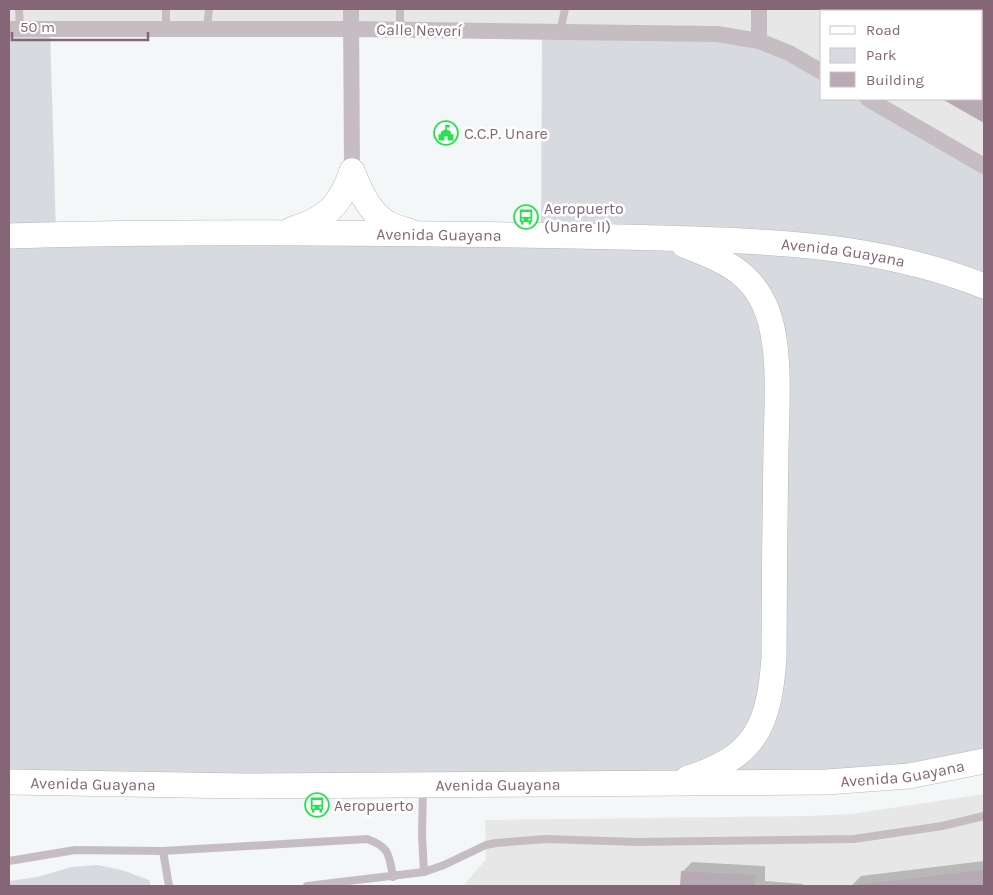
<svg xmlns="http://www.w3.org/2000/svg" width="993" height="895" font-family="Karla,sans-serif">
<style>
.built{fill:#e7e7e8}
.green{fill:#d7dbe0}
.shadow{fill:#0003}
.building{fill:#b8aab3}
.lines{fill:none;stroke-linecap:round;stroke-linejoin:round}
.primary-casing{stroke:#bbb3b8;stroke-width:26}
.lane{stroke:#c6bdc2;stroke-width:8}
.street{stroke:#c6bdc2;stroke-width:16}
.primary{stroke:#fff;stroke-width:25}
.labels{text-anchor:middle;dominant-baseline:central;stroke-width:5;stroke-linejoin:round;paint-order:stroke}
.street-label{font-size:16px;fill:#846677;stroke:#fff}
.poi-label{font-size:16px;fill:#846677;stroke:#fff;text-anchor:start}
</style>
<rect width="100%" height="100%" fill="#f3f7f7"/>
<g class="built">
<path d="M9 9H984V166L868 99H982V11H822V72L759 41 9 28Z"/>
<path d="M984 794V886H463L486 859 485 820 809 816 852 814Z"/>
</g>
<g class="green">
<path d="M50 27 56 234 541 236 542 32 717 34 822 72V99H868L984 166V761L945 769 9 781V28Z"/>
<path d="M97 865 122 870 149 880 151 886H9V881L37 877 72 867Z"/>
</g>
<g class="shadow">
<path d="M933 9H984V121L944 99H982V11H933Z"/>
<path d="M984 861V886H851L861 876Z"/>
<path d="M692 862 765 866V881L803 884V886H682V872Z"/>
</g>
<g class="building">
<path d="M932 9H984V123L942 99H982V11H932Z"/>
<path d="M984 870V886H855V885Z"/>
<path d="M681 871 756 875 755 886H680Z"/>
</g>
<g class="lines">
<g class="primary-casing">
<g id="primary">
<path d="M352 171C360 190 368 211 387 223 393 227 402 229 409 231"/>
<path d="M293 229C327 219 341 204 352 171"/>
<path id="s1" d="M9 236C178 231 347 233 517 235 576 236 635 237 694 239 793 242 892 249 984 286"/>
<path d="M684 245C721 259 752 271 767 311 781 347 777 406 776 446 775 517 774 587 774 658 769 725 756 757 688 778"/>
<path id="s2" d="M9 782 242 786 827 782 909 776 984 761"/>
</g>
</g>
<g class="lane">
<path d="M19 9 20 29"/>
<path d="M400 9V30"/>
<path d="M166 29V9"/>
<path d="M207 29 209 9"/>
<path d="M560 32 565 9"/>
<path d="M423 787 422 835 424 872"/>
<path d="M163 851 169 886"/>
<path d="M9 861 75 850 163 851 367 839C390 847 389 855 393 877"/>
<path d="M307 886 424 872 444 865 486 845 496 843 546 839 637 842 854 839 942 826 984 816"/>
</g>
<g class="street">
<path d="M351 9 352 171"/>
<path d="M9 29H351L717 34 759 41 789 53 822 72"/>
<path d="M759 41V9"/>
<path d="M868 99 984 166"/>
</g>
<use href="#primary" class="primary"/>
</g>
<defs>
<g id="civic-ring" transform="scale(1.25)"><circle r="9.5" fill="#fff" stroke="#29e150" stroke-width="1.5"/><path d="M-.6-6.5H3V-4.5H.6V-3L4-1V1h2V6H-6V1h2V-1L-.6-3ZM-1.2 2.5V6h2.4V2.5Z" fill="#29e150"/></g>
<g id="bus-ring" transform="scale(1.25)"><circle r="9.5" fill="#fff" stroke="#29e150" stroke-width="1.5"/><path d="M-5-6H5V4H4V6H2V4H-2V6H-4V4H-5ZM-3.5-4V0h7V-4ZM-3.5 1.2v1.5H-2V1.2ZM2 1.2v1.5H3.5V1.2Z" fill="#29e150"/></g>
</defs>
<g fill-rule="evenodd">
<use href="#civic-ring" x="446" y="133"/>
<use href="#bus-ring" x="526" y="217"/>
<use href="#bus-ring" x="317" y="805"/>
</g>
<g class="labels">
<g class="street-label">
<text transform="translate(419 30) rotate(1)">Calle Neverí</text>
<text stroke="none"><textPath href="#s1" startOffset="430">Avenida Guayana</textPath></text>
<text stroke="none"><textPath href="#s1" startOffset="835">Avenida Guayana</textPath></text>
<text stroke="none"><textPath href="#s2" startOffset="894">Avenida Guayana</textPath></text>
<text stroke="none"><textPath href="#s2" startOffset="84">Avenida Guayana</textPath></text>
<text stroke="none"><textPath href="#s2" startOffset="489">Avenida Guayana</textPath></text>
</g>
<g class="poi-label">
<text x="464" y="133">C.C.P. Unare</text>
<text x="544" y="208">Aeropuerto<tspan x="544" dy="18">(Unare II)</tspan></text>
<text x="334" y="805">Aeropuerto</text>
</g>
</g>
<rect width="993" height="895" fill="none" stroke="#846677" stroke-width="20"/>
<rect x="820" y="10" width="162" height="90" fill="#ffffff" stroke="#cec2c9"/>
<rect x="830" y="26" width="25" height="8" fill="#ffffff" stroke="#cec2c9"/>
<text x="866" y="35" font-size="15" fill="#846677">Road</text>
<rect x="830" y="48" width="25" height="15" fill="#d7dbe0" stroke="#cec2c9"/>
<text x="866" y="60" font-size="15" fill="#846677">Park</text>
<rect x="830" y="72" width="25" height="15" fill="#b8aab3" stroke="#cec2c9"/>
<text x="866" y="85" font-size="15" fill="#846677">Building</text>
<path d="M12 32v8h136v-8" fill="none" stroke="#846677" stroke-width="2.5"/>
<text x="20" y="32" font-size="15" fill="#846677" stroke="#ffffff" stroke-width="4" paint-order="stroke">50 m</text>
</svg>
